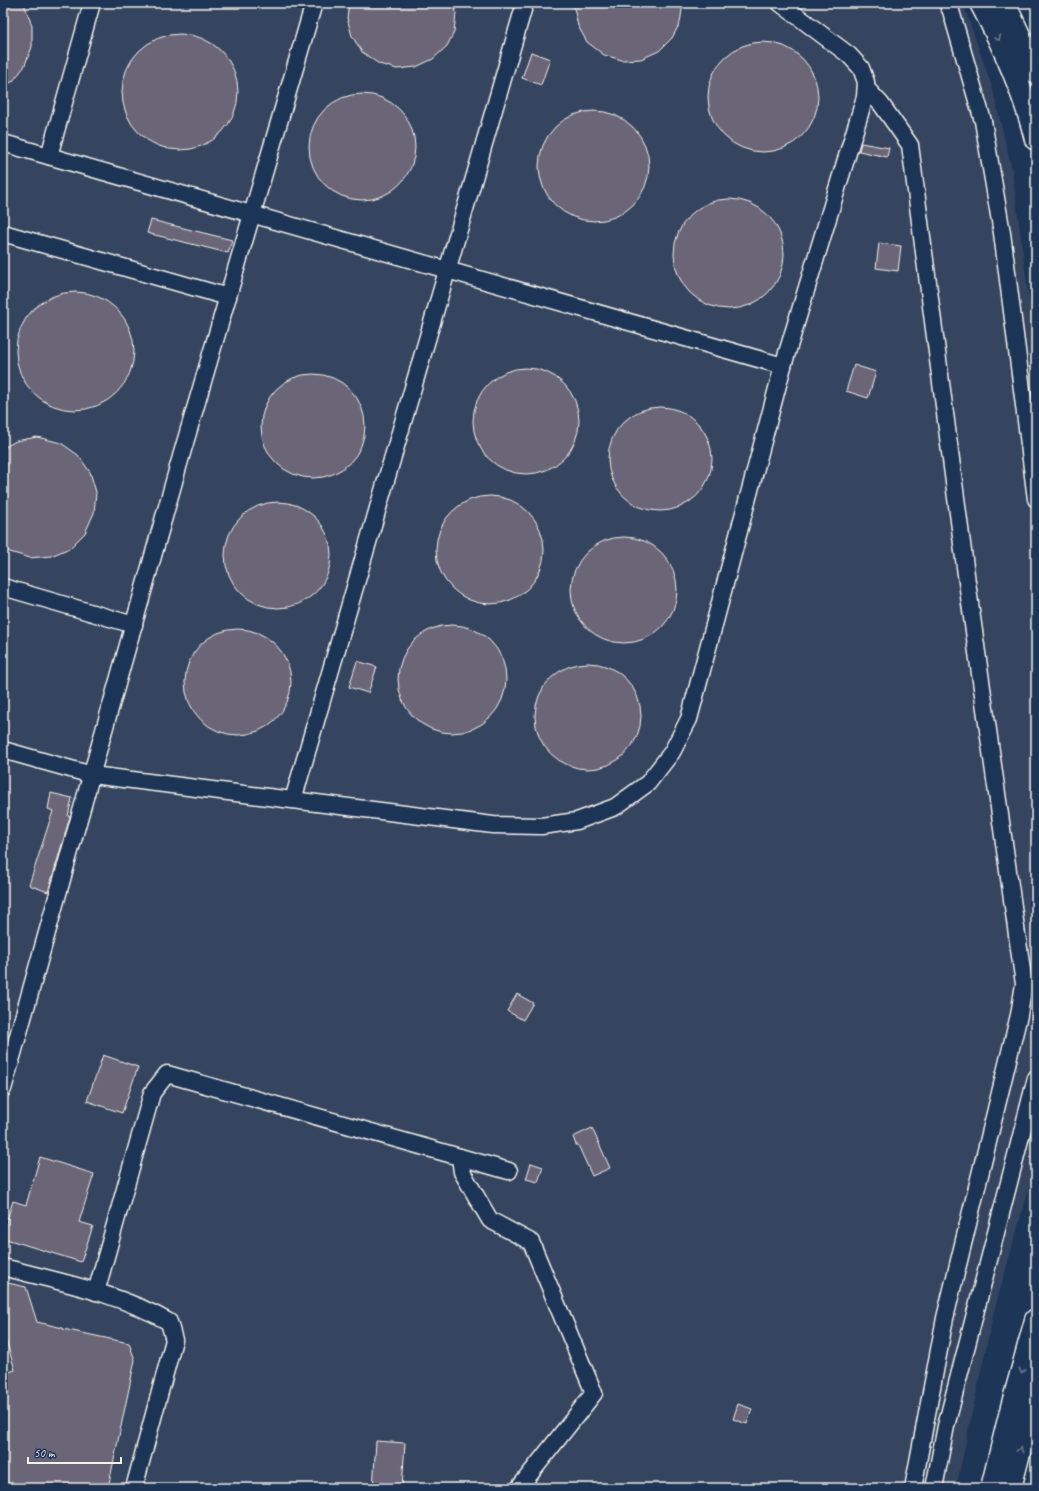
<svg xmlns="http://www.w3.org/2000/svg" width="1039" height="1491" font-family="Caveat,sans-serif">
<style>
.built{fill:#344461}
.building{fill:#6b6678;stroke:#f4f1e8}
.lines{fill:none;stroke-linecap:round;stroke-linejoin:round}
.minor-casing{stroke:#f4f1e8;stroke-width:19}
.highway-casing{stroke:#f4f1e8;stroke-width:25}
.minor{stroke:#1d3557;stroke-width:16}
.highway{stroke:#1d3557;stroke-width:22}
.oneway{stroke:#68778a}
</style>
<rect width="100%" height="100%" fill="#1d3557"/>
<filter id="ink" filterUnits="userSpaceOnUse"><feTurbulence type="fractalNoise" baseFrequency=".025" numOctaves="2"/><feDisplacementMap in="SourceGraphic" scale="8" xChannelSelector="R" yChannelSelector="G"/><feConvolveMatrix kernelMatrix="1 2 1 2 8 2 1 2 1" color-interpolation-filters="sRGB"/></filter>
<g filter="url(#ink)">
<path class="built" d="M3 3H963L993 90 1012 170 1036 353V1163L993 1315 956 1488H3Z"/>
<g class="building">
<path d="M3 3H23L25 6 32 26V47L24 67 13 81 3 87Z"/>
<path d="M349 3H454L456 13 454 32 447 46 433 59 416 67 397 69 379 64 362 52 352 36 347 18Z"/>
<path d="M573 3H683L680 23 672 38 659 51 641 59 622 60 604 55 587 42 578 26Z"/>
<circle cx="180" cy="92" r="58"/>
<circle cx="763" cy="97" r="55"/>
<path d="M531 52 550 59 541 85 522 78Z"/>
<circle cx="362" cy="147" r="53"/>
<circle cx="594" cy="166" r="55"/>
<path d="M861 143 889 148 887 157 859 151Z"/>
<circle cx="729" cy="254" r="55"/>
<path d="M151 220 232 240 228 253 147 233Z"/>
<path d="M879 243 901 246 898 271 876 268Z"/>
<circle cx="75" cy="351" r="59"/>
<path d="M854 365 876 372 868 398 846 391Z"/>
<circle cx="526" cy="421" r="53"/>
<circle cx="313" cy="426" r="52"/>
<circle cx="660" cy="459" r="52"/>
<path d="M37 437 61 443 78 455 90 472 96 492 94 513 85 533 70 548 51 556 30 558 10 552 3 548V448L16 441Z"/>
<circle cx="490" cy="550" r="54"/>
<circle cx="278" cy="555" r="53"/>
<circle cx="624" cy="590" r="53"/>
<circle cx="452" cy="679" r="54"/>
<circle cx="238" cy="682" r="53"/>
<path d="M357 661 377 667 368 693 349 687Z"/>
<circle cx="588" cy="716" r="53"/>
<path d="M51 793 72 798 68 816 70 817 48 892 29 885 53 811 48 809Z"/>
<path d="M517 994 533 1003 523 1020 507 1011Z"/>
<path d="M103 1055 138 1067 122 1113 87 1101Z"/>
<path d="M592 1128 610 1168 592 1176 578 1145H576L573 1137Z"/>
<path d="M40 1157 94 1174 79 1222 93 1226 81 1262 3 1238V1232L13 1201 26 1205Z"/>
<path d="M531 1163 543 1167 538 1182 526 1179Z"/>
<path d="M3 1282 26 1287 37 1322 63 1328V1329L129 1343 135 1360 108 1488H3V1374L15 1370 6 1340 3 1341Z"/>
<path d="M738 1404 752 1409 747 1424 733 1419Z"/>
<path d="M376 1441 405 1443 402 1488H373Z"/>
</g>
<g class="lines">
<g class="minor-casing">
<g id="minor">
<path d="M947 3 951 11 983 121 1002 233 1036 499"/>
<path d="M866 88 881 104 910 145 967 582 1024 984 1019 1015 945 1318 913 1488"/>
<path d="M3 143 783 366"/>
<path d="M49 156 92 3"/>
<path d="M3 233 228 297"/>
<path d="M3 587 134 625"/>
<path d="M3 750 92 775 493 825 541 826 577 821 615 807 648 783 672 752 689 719 783 366 865 97 866 82 861 68 849 55 780 3"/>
<path d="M293 800 525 3"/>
<path d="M3 1089 182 453 314 3"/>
<path d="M460 1157 462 1172 490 1220 531 1242 594 1393 519 1488"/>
<path d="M3 1267C59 1282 119 1293 169 1322L174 1340 134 1488"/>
<path d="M96 1292 152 1093 167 1074 509 1171"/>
<path d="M934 1488 946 1426 1036 1078"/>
</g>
</g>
<g class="highway-casing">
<g id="highway">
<path d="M981 3C1004 46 1024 91 1036 139"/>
<path d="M1004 3 1036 72"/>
<path d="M992 1488 1012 1407 1036 1320"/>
<path d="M1010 1488 1036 1387"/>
</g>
</g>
<use href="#minor" class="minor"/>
<use href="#highway" class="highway"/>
</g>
<defs><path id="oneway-chevron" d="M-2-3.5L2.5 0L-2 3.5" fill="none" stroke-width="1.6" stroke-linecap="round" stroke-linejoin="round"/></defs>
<g class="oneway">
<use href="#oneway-chevron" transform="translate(998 38) rotate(65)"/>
<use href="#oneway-chevron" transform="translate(1022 1371) rotate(106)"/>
<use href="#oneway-chevron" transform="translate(1020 1450) rotate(-76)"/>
</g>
</g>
<rect width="1039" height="1491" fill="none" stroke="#1d3557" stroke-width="16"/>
<rect x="8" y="8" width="1023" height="1475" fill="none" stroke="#f4f1e8" stroke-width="1.5" filter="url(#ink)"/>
<path d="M28 1457v6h93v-6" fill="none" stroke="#f4f1e8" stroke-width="2"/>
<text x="34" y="1457" font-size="12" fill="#f4f1e8" stroke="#1d3557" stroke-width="3" paint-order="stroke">50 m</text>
</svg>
